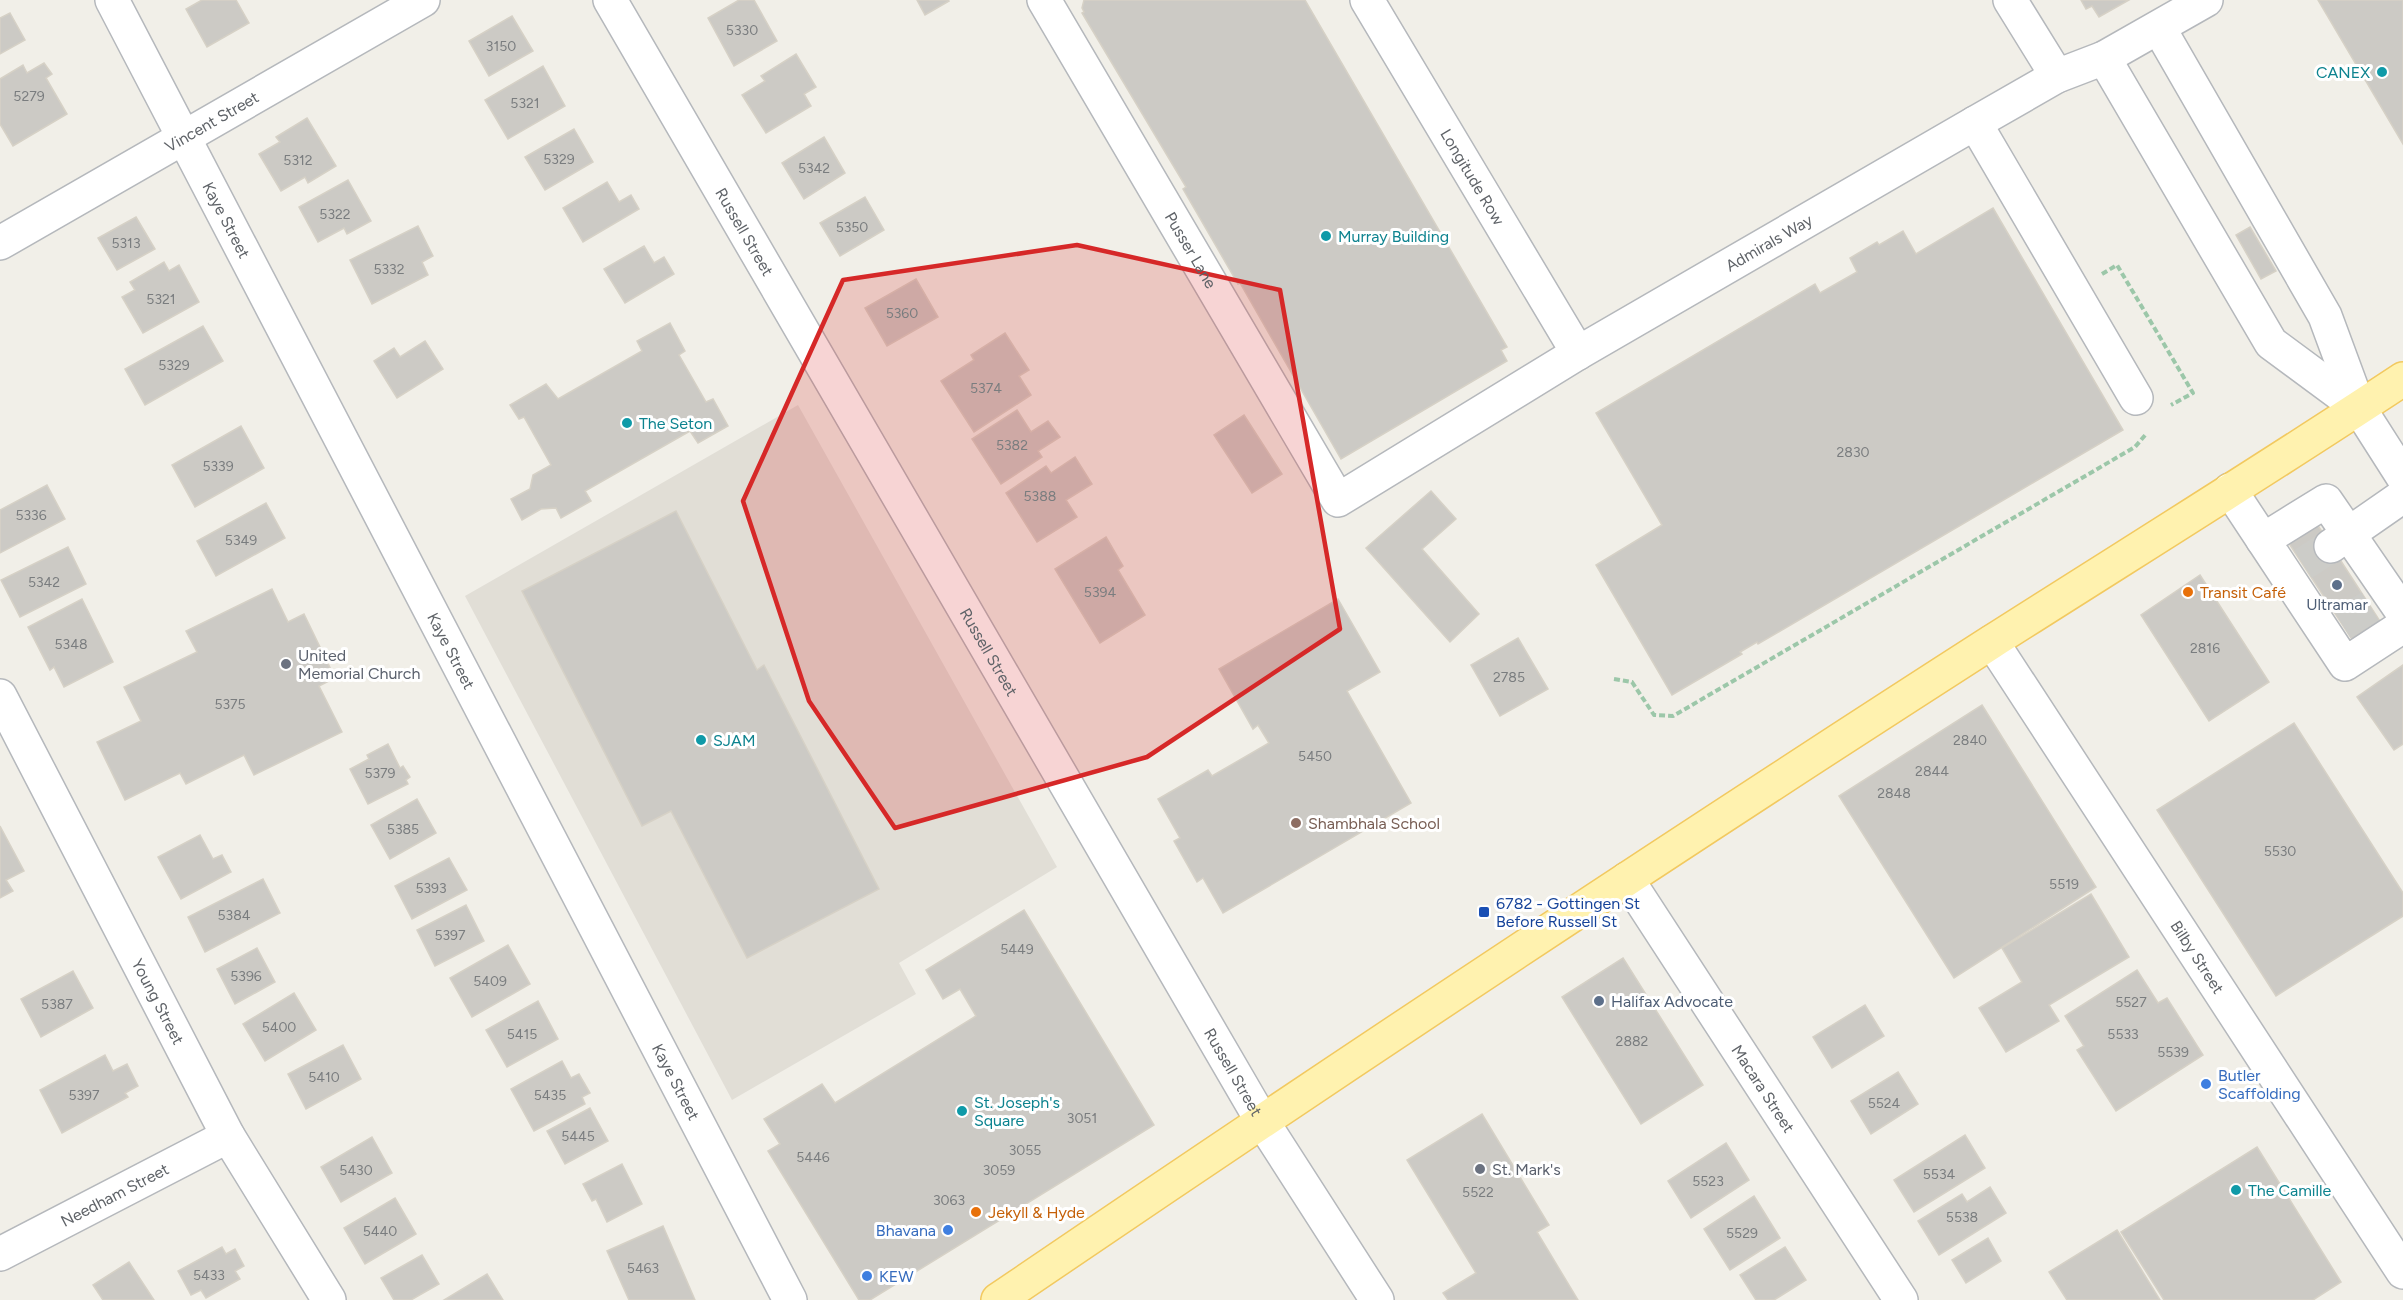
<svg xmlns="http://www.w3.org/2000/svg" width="2403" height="1300" font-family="Figtree,sans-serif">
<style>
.education{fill:#e1ded6}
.building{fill:#cccac5;stroke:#d6d1c6;stroke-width:1.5}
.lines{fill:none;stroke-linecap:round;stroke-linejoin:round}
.minor-tunnel{stroke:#ccccc8;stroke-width:33;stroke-dasharray:33 16;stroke-linecap:butt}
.minor-casing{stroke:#b5b8bc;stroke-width:36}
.major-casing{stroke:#f2c960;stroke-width:36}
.path{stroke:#9cc7a9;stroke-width:4;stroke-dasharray:6 3;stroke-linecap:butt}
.minor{stroke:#fff;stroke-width:33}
.major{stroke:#fff2af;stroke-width:33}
.marked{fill:#d62828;fill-opacity:0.2;stroke:#d62828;stroke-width:4.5;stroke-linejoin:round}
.culture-dot{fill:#0f9aa8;stroke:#fff;stroke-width:2}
.service-dot{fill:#5c6f8a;stroke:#fff;stroke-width:2}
.food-dot{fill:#e8710a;stroke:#fff;stroke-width:2}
.worship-dot{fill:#6b7280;stroke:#fff;stroke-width:2}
.education-dot{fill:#8d6e63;stroke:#fff;stroke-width:2}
.transit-dot{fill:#1a4fb4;stroke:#fff;stroke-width:2}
.shop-dot{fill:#3f7fe0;stroke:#fff;stroke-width:2}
.labels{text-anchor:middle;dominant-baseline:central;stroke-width:6;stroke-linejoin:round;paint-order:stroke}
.number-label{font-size:14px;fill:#7a7d7f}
.culture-label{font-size:16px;fill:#0d838f;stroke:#fff;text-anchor:start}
.street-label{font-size:16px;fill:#5f6368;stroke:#fff}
.food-label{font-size:16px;fill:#c56008;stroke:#fff;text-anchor:start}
.service-label{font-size:16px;fill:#4e5e75;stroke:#fff}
.worship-label{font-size:16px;fill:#5b616d;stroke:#fff;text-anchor:start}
.education-label{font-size:16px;fill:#785e54;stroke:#fff;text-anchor:start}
.transit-label{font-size:16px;fill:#164399;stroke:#fff;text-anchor:start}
.shop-label{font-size:16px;fill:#366cbe;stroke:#fff;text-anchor:start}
</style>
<rect width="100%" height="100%" fill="#f1efe8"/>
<path class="education" d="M798 405 1057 867 899 963 916 994 732 1100 465 596Z"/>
<g class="building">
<path d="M202 0H236L249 23 207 47 186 9Z"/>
<path d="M739 0H754L777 41 734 66 708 18Z"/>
<path d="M917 0H948L949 1 925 15Z"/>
<path d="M1084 0H1305L1507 347 1501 350 1507 361 1341 459 1240 283 1238 284 1183 189 1186 187 1082 13 1084 12 1082 8Z"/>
<path d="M2081 0H2129L2099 17 2092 6 2086 9Z"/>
<path d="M2318 0H2403V144Z"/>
<path d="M10 13 25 40 0 54V18Z"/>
<path d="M512 16 533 51 489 76 469 41Z"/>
<path d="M796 54 816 87 804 94 811 106 766 133 742 95 765 81 761 76Z"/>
<path d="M44 63 52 74 46 78 67 114 13 146 0 124V79L23 65 27 73Z"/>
<path d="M543 66 565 106 508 139 485 100Z"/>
<path d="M307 118 336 166 308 183 305 177 281 191 259 154 280 142 276 137Z"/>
<path d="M574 129 593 162 545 190 525 157Z"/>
<path d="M824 137 845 173 804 199 782 163Z"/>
<path d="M348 180 371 221 347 234 344 228 318 242 299 207Z"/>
<path d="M607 182 619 202 631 195 639 209 583 242 563 208Z"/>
<path d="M865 197 884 230 840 256 820 223Z"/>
<path d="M1993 208 2123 430 1758 644 1757 642 1740 652 1742 654 1672 695 1596 565 1662 525 1596 413 1815 284 1820 293 1857 272 1850 258 1877 242 1879 245 1903 231 1916 254Z"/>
<path d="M136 217 155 249 117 270 98 238Z"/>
<path d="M418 226 433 256 422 262 428 275 372 304 350 260Z"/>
<path d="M2250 227 2276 271 2261 279 2236 235Z"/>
<path d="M644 246 654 263 664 257 674 274 625 303 604 269Z"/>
<path d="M164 262 169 271 179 265 199 302 143 333 122 297 135 290 130 282Z"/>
<path d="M916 279 938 317 887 346 865 308Z"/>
<path d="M670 323 685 351 679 355 706 402 713 399 728 426 698 443 690 431 585 491 591 501 561 518 556 508 541 509 522 520 511 499 530 489 533 475 551 465 524 417 519 419 510 405 546 384 558 399 642 351 637 341Z"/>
<path d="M203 326 223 361 145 405 125 369Z"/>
<path d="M1005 333 1029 370 1019 376 1031 395 974 432 941 381 974 360 971 355Z"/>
<path d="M425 341 443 369 397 398 374 361 394 348 400 357Z"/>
<path d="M1017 410 1031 432 1048 421 1060 437 1038 451 1042 457 1001 484 972 439Z"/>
<path d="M1244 415 1282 474 1252 493 1214 435Z"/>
<path d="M241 426 264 468 195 507 172 465Z"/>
<path d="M1075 457 1092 484 1066 500 1077 517 1037 542 1006 493 1046 466 1051 473Z"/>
<path d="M47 485 65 519 0 553V510Z"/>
<path d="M1431 491 1456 519 1422 549 1479 614 1450 642 1366 548Z"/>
<path d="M266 503 285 538 216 576 197 541Z"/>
<path d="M676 511 757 670 764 665 879 889 747 958 671 811 642 826 522 591Z"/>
<path d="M2315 521 2387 632 2359 650 2286 539Z"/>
<path d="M1106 537 1123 566 1118 570 1145 615 1100 643 1055 569Z"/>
<path d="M68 547 86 584 20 617 1 580Z"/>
<path d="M2200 575 2269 682 2209 721 2141 615Z"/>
<path d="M272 589 288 622 304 614 335 678 319 686 342 732 254 775 244 755 186 784 180 773 125 800 97 742 141 721 124 687 197 652 186 631Z"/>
<path d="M82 599 113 662 64 687 54 667 50 670 28 627Z"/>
<path d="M1338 599 1380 672 1347 691 1411 803 1223 913 1203 878 1197 882 1174 841 1180 838 1158 799 1208 770 1212 776 1269 743 1258 725 1253 729 1219 669Z"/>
<path d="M1518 638 1548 689 1500 716 1471 665Z"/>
<path d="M2403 665V744L2394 750 2357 697Z"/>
<path d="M1982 705 2096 887 1954 978 1839 796Z"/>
<path d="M2294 723 2403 893V916L2276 996 2157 810Z"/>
<path d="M388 744 400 768 403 766 410 777 406 780 408 784 368 804 350 769 369 759 367 755Z"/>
<path d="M417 799 436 833 390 859 371 825Z"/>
<path d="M0 826 24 871 6 880 13 891 0 898Z"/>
<path d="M200 835 213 859 222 855 231 872 181 899 158 857Z"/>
<path d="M449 858 467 890 412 919 395 886Z"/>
<path d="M263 879 280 913 205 952 188 917Z"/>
<path d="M2091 894 2129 957 2049 1005 2059 1021 2006 1052 1979 1008 2022 982 2002 948Z"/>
<path d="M466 905 484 941 435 966 417 930Z"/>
<path d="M1024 910 1154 1125 870 1300H859L768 1151 780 1144 764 1119 822 1084 835 1103 976 1016 960 989 943 999 926 970Z"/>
<path d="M508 945 530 984 472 1017 450 978Z"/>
<path d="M257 948 275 982 235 1004 217 969Z"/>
<path d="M1623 958 1703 1085 1641 1124 1562 997Z"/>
<path d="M2137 970 2158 1003 2167 998 2203 1055 2116 1111 2077 1050 2084 1046 2065 1016Z"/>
<path d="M73 971 93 1008 41 1037 21 999Z"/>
<path d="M294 993 316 1030 265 1061 243 1024Z"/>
<path d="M538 1001 558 1039 507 1067 486 1030Z"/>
<path d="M1865 1005 1884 1036 1832 1068 1813 1037Z"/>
<path d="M343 1045 361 1079 306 1109 288 1074Z"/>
<path d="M105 1055 113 1071 127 1064 138 1086 125 1093 128 1097 62 1133 40 1090Z"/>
<path d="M562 1061 571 1078 579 1074 590 1093 582 1097 585 1104 534 1131 511 1089Z"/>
<path d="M1898 1072 1918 1104 1871 1134 1851 1101Z"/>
<path d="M590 1108 608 1141 565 1164 547 1131Z"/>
<path d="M1482 1114 1549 1225 1537 1232 1578 1300H1448L1443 1293 1476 1273 1407 1160Z"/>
<path d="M1965 1135 1985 1168 1914 1212 1894 1180Z"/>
<path d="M372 1137 392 1173 341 1202 321 1167Z"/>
<path d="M1726 1143 1749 1180 1691 1218 1668 1181Z"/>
<path d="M2257 1147 2341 1282 2313 1300H2164L2121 1232Z"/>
<path d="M622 1164 642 1204 607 1222 596 1199 592 1201 583 1184Z"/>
<path d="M1990 1187 2006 1213 1939 1255 1918 1221 1962 1194 1967 1202Z"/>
<path d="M1754 1196 1780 1238 1730 1270 1704 1229Z"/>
<path d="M395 1198 416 1234 365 1264 344 1228Z"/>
<path d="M663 1226 695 1300H629L607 1251Z"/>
<path d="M2117 1230 2160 1300H2067L2049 1272Z"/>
<path d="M1988 1238 2001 1261 1966 1283 1952 1260Z"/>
<path d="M222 1247 226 1254 235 1249 244 1266 235 1271 240 1279 206 1298 201 1290 191 1295 178 1271Z"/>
<path d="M1785 1247 1806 1280 1774 1300H1756L1740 1275Z"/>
<path d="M422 1255 439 1284 411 1300H394L381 1278Z"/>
<path d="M129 1262 154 1300H103L93 1285Z"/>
<path d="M487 1274 503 1300H444Z"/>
</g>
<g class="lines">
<g class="minor-tunnel">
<path d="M2303 564 2331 546"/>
<path d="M2342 624 2371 606"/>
</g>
<g class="minor-casing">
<g id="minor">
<path id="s1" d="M112 0 790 1300"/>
<path id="s2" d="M610 0 1262 1121 1377 1300"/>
<path id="s3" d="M1044 0 1338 500 1578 353 1975 123 2057 76 2104 58 2206 0"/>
<path id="s4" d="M1367 0 1578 353"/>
<path d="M2010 0 2057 76"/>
<path d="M2159 28 2325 316 2359 408 2403 477"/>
<path d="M2104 58 2271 343 2359 408"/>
<path d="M1975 123 2136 398"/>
<path id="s5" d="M0 243 423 0"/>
<path d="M2230 490 2263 540"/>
<path d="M2331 546 2403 496"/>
<path d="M2403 613 2326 501 2263 540 2345 664 2403 626"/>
<path id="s6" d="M1992 642 2403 1272"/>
<path id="s7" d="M0 696 228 1136 329 1300"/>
<path id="s8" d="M1627 879 1901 1300"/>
<path id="s9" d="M0 1254 228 1136"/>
</g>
</g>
<g class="major-casing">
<path id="major" d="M998 1300C1326 1077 1657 857 1990 643 2128 555 2267 469 2403 379"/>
</g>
<g class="path">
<path d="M2102 274 2117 265 2193 393 2171 405"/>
<path d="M1614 679 1632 682 1654 715 1673 716 2135 447 2147 433"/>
</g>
<use href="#minor" class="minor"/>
<use href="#major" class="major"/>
</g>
<path class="marked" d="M1077 245 1280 290 1340 629 1147 757 895 828 809 701 743 501 843 280Z"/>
<g class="culture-dot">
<circle cx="2382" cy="72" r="6"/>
<circle cx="1326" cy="236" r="6"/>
<circle cx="627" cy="423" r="6"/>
<circle cx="701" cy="740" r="6"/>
<circle cx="962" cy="1111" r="6"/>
<circle cx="2236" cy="1190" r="6"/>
</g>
<g class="service-dot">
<circle cx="2337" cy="585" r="6"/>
<circle cx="1599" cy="1001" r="6"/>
</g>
<g class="food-dot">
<circle cx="2188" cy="592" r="6"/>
<circle cx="976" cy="1212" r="6"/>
</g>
<g class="worship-dot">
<circle cx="286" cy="664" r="6"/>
<circle cx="1480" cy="1169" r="6"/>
</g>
<circle class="education-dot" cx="1296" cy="823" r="6"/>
<rect class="transit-dot" x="1478" y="906" width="12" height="12" rx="3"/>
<g class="shop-dot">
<circle cx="2206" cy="1084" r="6"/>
<circle cx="948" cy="1230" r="6"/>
<circle cx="867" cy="1276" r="6"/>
</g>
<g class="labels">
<g class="number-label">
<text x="742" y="30">5330</text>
<text x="501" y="46">3150</text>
<text x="29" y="96">5279</text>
<text x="525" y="103">5321</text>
<text x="559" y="159">5329</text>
<text x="298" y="160">5312</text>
<text x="814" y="168">5342</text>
<text x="335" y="214">5322</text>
<text x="852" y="227">5350</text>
<text x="126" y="243">5313</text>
<text x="389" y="269">5332</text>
<text x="161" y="299">5321</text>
<text x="902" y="313">5360</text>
<text x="174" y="365">5329</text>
<text x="986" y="388">5374</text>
<text x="1012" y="445">5382</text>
<text x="1853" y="452">2830</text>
<text x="218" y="466">5339</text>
<text x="1040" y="496">5388</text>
<text x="31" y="515">5336</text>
<text x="241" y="540">5349</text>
<text x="44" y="582">5342</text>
<text x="1100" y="592">5394</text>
<text x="71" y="644">5348</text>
<text x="2205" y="648">2816</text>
<text x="1509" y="677">2785</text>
<text x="230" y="704">5375</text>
<text x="1970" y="740">2840</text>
<text x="1315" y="756">5450</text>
<text x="1932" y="771">2844</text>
<text x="380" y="773">5379</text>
<text x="1894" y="793">2848</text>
<text x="403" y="829">5385</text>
<text x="2280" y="851">5530</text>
<text x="2064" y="884">5519</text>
<text x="431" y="888">5393</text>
<text x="234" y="915">5384</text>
<text x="450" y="935">5397</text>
<text x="1017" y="949">5449</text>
<text x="246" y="976">5396</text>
<text x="490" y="981">5409</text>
<text x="2131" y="1002">5527</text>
<text x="57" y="1004">5387</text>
<text x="279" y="1027">5400</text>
<text x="522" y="1034">5415</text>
<text x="2123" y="1034">5533</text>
<text x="1632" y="1041">2882</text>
<text x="2173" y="1052">5539</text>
<text x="324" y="1077">5410</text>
<text x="84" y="1095">5397</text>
<text x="550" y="1095">5435</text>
<text x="1884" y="1103">5524</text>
<text x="1082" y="1118">3051</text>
<text x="578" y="1136">5445</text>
<text x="1025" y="1150">3055</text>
<text x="813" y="1157">5446</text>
<text x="356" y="1170">5430</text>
<text x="999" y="1170">3059</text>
<text x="1939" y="1174">5534</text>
<text x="1708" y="1181">5523</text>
<text x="1478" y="1192">5522</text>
<text x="949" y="1200">3063</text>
<text x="1962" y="1217">5538</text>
<text x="380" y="1231">5440</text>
<text x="1742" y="1233">5529</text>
<text x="643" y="1268">5463</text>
<text x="209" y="1275">5433</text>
</g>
<g class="culture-label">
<text x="2370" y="72" text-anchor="end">CANEX</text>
<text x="1338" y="236">Murray Building</text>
<text x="639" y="423">The Seton</text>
<text x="713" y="740">SJAM</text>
<text x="974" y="1102">St. Joseph's<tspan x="974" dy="18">Square</tspan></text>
<text x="2248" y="1190">The Camille</text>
</g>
<g class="street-label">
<text stroke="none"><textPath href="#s5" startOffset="244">Vincent Street</textPath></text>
<text stroke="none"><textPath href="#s4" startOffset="206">Longitude Row</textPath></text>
<text stroke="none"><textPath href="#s1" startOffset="248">Kaye Street</textPath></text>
<text stroke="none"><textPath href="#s2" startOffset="268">Russell Street</textPath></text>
<text stroke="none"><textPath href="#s3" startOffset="1082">Admirals Way</textPath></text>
<text stroke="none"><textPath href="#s3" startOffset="290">Pusser Lane</textPath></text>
<text stroke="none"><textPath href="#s1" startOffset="734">Kaye Street</textPath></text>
<text stroke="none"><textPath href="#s2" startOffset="754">Russell Street</textPath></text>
<text stroke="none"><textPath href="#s6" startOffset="376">Bilby Street</textPath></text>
<text stroke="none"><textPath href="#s7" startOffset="344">Young Street</textPath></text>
<text stroke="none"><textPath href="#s2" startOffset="1240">Russell Street</textPath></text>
<text stroke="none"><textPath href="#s1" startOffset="1220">Kaye Street</textPath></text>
<text stroke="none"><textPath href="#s8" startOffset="250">Macara Street</textPath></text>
<text stroke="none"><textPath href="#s9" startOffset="129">Needham Street</textPath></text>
</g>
<g class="food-label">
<text x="2200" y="592">Transit Café</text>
<text x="988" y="1212">Jekyll &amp; Hyde</text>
</g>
<g class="service-label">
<text x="2337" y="604">Ultramar</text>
<text x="1611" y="1001" text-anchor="start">Halifax Advocate</text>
</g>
<g class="worship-label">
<text x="298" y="655">United<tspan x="298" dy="18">Memorial Church</tspan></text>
<text x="1492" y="1169">St. Mark's</text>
</g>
<g class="education-label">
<text x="1308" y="823">Shambhala School</text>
</g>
<g class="transit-label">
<text x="1496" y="903">6782 - Gottingen St<tspan x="1496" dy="18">Before Russell St</tspan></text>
</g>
<g class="shop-label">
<text x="2218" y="1075">Butler<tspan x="2218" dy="18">Scaffolding</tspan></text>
<text x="936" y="1230" text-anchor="end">Bhavana</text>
<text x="879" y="1276">KEW</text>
</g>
</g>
</svg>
